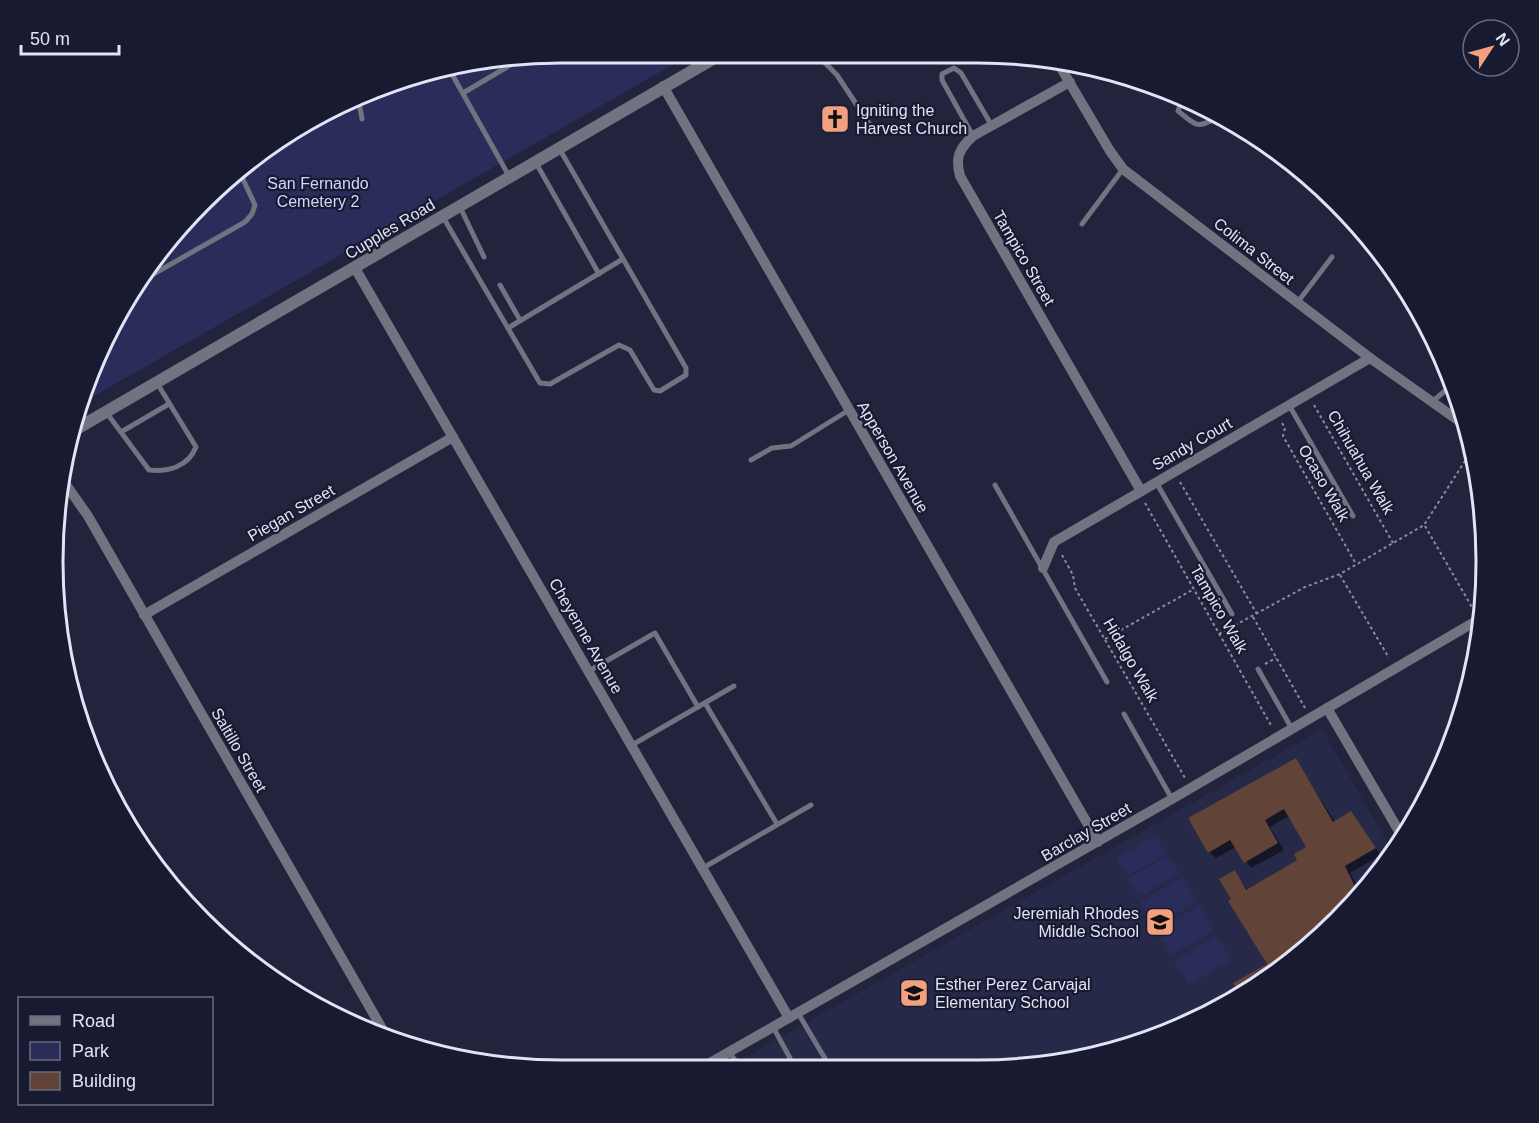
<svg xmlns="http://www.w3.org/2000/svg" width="1539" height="1123" font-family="Helvetica,sans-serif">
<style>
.built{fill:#262948}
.green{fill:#2a2d5a}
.shadow{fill:#0007}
.building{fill:#614337}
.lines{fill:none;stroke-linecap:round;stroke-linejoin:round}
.path{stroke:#8a8da1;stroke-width:2;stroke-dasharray:3 3;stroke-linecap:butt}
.service{stroke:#717381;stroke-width:5}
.minor{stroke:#717381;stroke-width:10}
.tertiary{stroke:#717381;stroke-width:12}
.labels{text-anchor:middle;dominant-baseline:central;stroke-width:4.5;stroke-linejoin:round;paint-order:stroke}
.poi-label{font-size:16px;fill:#e1e4f5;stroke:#181a32;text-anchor:start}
.park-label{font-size:16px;fill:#d1d7fe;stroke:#181a32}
.street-label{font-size:16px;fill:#e1e4f5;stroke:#181a32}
.rim{fill:none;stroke:#e1e4f5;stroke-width:3}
</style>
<rect width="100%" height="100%" fill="#21243c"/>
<path class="built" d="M1322 729 1393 852 1360 897 1288 965 1173 1032 1044 1066 727 1068Z"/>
<g class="green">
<path d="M561 53H693L82 403 105 337 179 226 279 138 429 70Z"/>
<path d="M1156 835 1166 854 1127 876 1116 858Z"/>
<path d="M1168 855 1179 874 1139 897 1128 879Z"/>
<path d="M1183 877 1197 902 1154 926 1140 902Z"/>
<path d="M1200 906 1214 931 1171 955 1156 930Z"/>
<path d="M1217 936 1231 961 1188 985 1174 961Z"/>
</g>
<path class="shadow" d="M1296 760 1335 822 1351 813 1381 855 1350 873 1362 894 1360 897 1288 965 1269 964 1233 899 1235 872 1248 891 1299 861 1308 848 1289 816 1270 827 1284 850 1251 868 1236 847 1216 858 1209 852Z"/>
<path class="building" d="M1296 758 1333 822 1351 811 1376 848 1345 866 1360 897 1288 965 1239 994 1233 983 1267 964 1228 901 1231 899 1219 879 1235 870 1246 890 1297 860 1294 854 1306 847 1284 809 1265 820 1278 843 1244 863 1230 840 1208 853 1188 818Z"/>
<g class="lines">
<g class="path">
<path d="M1314 405 1393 543"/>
<path d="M1282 423 1285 428 1283 436 1356 564"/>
<path d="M1180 482 1257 614"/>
<path d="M1145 503 1272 727"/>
<path d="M1425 526 1473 609"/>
<path d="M1062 555 1073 575 1075 588 1185 778"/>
<path d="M1340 575 1389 658"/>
<path d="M1253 617 1305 708"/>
<path d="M1219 634 1305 587 1340 574 1424 525 1472 450"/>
<path d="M1105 639 1194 589"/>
<path d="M1265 664 1276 658"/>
</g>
<g class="service">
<path d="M815 53 837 75 872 128"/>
<path d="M448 67 509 176"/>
<path d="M463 93 524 57"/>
<path d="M359 102 362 119"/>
<path d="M1181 102 1178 111C1195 124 1196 130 1216 118"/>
<path d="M973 136 942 80V74L954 68 961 73 992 126"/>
<path d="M536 163 599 274"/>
<path d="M460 207 484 257"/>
<path d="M443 217 540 383 550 384 619 345 630 350 654 390 660 391 686 375V368L559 148"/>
<path d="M1082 224 1123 169"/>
<path d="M143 280 245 222 252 214 255 205 240 173"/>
<path d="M500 285 520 320"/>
<path d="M1297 303 1332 257"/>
<path d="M508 328 623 259"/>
<path d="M1433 401 1452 385"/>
<path d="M1289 405 1353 516"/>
<path d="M106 412 149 470C168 472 188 467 196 447L157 383"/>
<path d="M121 432 169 404"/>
<path d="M751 460 772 448 791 446 849 410"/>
<path d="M1156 482 1232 614"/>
<path d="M995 485 1107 682"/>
<path d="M1258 669 1292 729"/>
<path d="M589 671 655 633 698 707"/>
<path d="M705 703 777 824"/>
<path d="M1124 714 1172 799"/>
<path d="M632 745 734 686"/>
<path d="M703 868 811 805"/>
<path d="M798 1013 830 1067"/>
<path d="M773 1027 790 1058 784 1068"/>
<path d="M729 1052 741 1068"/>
</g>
<g class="minor">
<path d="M1058 63 1110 151 1123 169 1370 358 1469 428"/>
<path d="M1070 82 973 136C959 149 955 157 960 176L1141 491"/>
<path d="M663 86 1098 842"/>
<path d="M355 268 789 1018"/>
<path d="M62 479 88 516 388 1039"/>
<path d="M1043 568 1054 542 1370 358"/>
<path d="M144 615 453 437"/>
<path d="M1327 708 1403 838"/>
<path d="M701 1068 1172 799 1483 617"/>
</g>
<path class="tertiary" d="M73 431 723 53"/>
</g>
<defs>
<g id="church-square" transform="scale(1.5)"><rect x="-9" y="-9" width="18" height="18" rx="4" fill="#f2a07f" stroke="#181a32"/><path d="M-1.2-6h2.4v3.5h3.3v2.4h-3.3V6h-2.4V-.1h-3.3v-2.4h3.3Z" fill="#111"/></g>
<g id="school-square" transform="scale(1.5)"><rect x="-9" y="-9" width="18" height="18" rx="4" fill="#f2a07f" stroke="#181a32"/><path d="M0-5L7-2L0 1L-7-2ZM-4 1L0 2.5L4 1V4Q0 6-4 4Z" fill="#111"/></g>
</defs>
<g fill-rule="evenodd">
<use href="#church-square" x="835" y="119"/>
<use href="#school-square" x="1160" y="922"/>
<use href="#school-square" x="914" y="993"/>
</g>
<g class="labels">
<g class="poi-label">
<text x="856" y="110">Igniting the<tspan x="856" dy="18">Harvest Church</tspan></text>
<text x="1139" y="913" text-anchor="end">Jeremiah Rhodes<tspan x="1139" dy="18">Middle School</tspan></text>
<text x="935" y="984">Esther Perez Carvajal<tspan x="935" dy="18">Elementary School</tspan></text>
</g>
<g class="park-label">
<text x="318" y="183">San Fernando<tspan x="318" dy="18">Cemetery 2</tspan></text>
</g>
<g class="street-label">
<text transform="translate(390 229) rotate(-31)">Cupples Road</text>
<text transform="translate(1254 251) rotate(38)">Colima Street</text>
<text transform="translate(1024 258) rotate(60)">Tampico Street</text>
<text transform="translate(1192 444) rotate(-30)">Sandy Court</text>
<text transform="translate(893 457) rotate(60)">Apperson Avenue</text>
<text transform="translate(1361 462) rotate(60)">Chihuahua Walk</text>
<text transform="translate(1324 483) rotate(60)">Ocaso Walk</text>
<text transform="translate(291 513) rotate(-30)">Piegan Street</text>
<text transform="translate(1219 609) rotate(60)">Tampico Walk</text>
<text transform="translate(586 636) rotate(60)">Cheyenne Avenue</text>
<text transform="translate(1131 660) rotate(60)">Hidalgo Walk</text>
<text transform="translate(239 750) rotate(60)">Saltillo Street</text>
<text transform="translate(1086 832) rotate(-30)">Barclay Street</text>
</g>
</g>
<path d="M0 0H1539V1123H0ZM561 63H978A498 498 0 0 1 1476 561V562A498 498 0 0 1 978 1060H561A498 498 0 0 1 63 562V561A498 498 0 0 1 561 63Z" fill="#181a32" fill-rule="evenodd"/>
<path class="rim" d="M561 63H978A498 498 0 0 1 1476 561V562A498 498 0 0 1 978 1060H561A498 498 0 0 1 63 562V561A498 498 0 0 1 561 63Z"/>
<rect x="18" y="997" width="195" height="108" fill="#181a32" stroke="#686b80" stroke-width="1.5"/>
<rect x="30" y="1016" width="30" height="9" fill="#717381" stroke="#686b80" stroke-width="1.5"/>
<text x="72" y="1027" font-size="18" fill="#e1e4f5">Road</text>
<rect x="30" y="1042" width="30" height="18" fill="#2a2d5a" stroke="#686b80" stroke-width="1.5"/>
<text x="72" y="1057" font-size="18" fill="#e1e4f5">Park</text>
<rect x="30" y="1072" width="30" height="18" fill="#614337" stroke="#686b80" stroke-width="1.5"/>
<text x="72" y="1087" font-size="18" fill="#e1e4f5">Building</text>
<g transform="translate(1491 48) rotate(54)"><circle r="28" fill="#181a32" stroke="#686b80" stroke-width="1.5"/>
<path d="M0-4.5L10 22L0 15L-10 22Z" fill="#f2a07f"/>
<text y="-9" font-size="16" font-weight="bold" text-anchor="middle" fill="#e1e4f5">N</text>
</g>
<path d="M21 45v9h98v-9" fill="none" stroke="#e1e4f5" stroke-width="3"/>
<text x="30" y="45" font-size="18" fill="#e1e4f5" stroke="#181a32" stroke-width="4.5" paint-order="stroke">50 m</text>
</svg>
